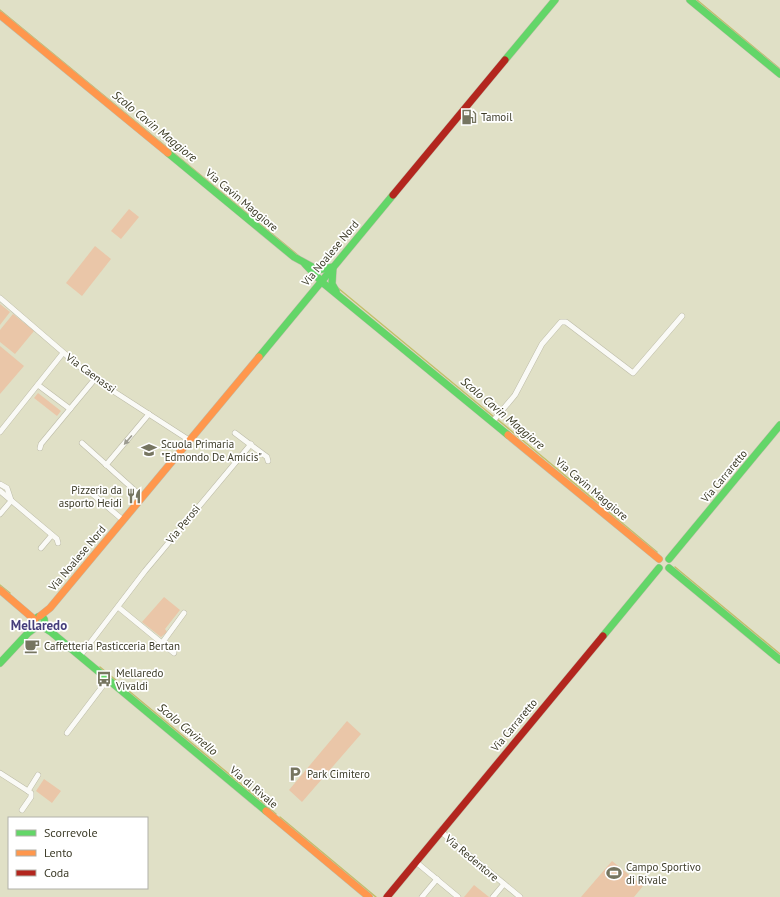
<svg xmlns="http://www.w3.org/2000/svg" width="780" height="897" font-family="'PT Sans',sans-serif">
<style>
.green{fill:#eac6a8}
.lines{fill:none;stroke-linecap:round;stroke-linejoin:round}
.stream{stroke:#c3bf6a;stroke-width:1.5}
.street-casing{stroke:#bdbca8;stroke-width:6}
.fast-casing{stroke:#bdbca8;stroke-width:8}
.slow-casing{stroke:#bdbca8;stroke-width:8}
.jam-casing{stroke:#bdbca8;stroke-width:8}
.street{stroke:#fafaf6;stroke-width:5}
.fast{stroke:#63d668;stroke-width:7}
.slow{stroke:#ff974d;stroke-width:7}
.jam{stroke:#b3261e;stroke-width:7}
.oneway{fill:#9c9b90}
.labels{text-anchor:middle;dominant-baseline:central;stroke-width:3.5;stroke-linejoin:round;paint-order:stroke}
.poi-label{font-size:11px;fill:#3d3c29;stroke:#fff;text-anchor:start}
.street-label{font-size:11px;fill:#3d3c29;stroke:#fff}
.water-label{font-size:12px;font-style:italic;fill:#393921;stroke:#fff}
.quarter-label{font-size:13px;font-weight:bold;fill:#463e7b;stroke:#fff}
</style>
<rect width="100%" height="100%" fill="#e0e0c6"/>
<g class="green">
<path d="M129 209 139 217 121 239 111 231Z"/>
<path d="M95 246 111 259 82 296 66 283Z"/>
<path d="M0 304 10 312 0 325Z"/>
<path d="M13 314 34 331 15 354 0 342V330Z"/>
<path d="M0 346 24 366 0 394Z"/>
<path d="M38 393 61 411 57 416 34 398Z"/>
<path d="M164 597 180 610 165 629 167 632 161 637 142 622Z"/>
<path d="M347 721 361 734 302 802 289 790Z"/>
<path d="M44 779 61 791 52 803 36 791Z"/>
<path d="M612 861 643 886 634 897H581Z"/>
<path d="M474 885 489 897H464Z"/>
</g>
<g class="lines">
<g class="stream">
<path d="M697 0 780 69"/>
<path d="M0 10 299 256"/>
<path d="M338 288 494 417"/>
<path d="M497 419 657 552"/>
<path d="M675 567 780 654"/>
<path d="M0 585 10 593"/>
<path d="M100 667 265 804"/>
<path d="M269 808 276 814"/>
<path d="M280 817 376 897"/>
</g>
<g class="street-casing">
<g id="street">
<path d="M0 298 93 378 189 440"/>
<path d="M38 385 70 409"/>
<path d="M493 421 515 395 542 344 561 322H566L633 373 682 316"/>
<path d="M0 432 63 353"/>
<path d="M235 433 267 457 268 461"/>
<path d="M82 443 142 497"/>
<path d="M40 448 41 444 94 380 93 378"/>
<path d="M106 465 149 414"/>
<path d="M0 484 7 488 11 500"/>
<path d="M0 491 57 539 58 543"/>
<path d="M90 492 123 520"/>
<path d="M0 514 11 501"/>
<path d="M41 548 52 535"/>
<path d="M118 607 174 653"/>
<path d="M162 643 184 613"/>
<path d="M80 656 145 571 251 444"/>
<path d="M67 733 108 679"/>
<path d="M0 773 28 791 38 775"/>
<path d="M22 810 31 797V793L28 791"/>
<path d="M440 831 520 897"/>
<path d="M416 862 458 897"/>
<path d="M422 897 437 879"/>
<path d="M493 897 504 884"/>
</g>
</g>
<g class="fast-casing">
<g id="fast">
<path d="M690 0 780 74"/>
<path d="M505 60 555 0"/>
<path d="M168 153 294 257 318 270 333 267 332 284 336 291"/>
<path d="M305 264 323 283 508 435"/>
<path d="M259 357 393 195"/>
<path d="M669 559 780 425"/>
<path d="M669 568 780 660"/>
<circle cx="40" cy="621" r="4.5"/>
<path d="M40 625 51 632 266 811"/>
<path d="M603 636 659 568"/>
<path d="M0 663 28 633 39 625"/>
</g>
</g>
<g class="slow-casing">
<g id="slow">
<path d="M0 15 168 153"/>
<path d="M508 435 659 559"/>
<path d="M0 590 35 620"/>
<path d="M40 616 50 608 259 357"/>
<path d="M266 811 369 897"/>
</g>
</g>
<g class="jam-casing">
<g id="jam">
<path d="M393 195 505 60"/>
<path d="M387 897 603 636"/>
</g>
</g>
<use href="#street" class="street"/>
<use href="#fast" class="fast"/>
<use href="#slow" class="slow"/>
<use href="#jam" class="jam"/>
</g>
<defs><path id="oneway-solid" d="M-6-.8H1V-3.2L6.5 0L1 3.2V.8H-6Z"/></defs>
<use class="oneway" href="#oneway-solid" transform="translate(128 440) rotate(131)"/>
<defs>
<g id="fuel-bare" transform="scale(1.2)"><path d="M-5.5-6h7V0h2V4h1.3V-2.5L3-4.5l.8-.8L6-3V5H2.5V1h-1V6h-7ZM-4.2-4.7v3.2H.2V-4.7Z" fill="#767560" stroke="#fff" stroke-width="2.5" paint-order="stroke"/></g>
<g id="school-bare" transform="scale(1.2)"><path d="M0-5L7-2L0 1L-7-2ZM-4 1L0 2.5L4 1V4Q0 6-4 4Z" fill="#767560" stroke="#fff" stroke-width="2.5" paint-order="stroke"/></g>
<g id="restaurant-bare" transform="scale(1.2)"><path d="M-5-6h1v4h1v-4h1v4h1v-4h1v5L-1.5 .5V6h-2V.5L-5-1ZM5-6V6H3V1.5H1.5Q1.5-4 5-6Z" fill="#767560" stroke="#fff" stroke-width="2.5" paint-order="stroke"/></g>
<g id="cafe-bare" transform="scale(1.2)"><path d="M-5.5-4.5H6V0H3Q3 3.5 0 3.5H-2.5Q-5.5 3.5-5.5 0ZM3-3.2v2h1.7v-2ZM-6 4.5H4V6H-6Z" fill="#767560" stroke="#fff" stroke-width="2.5" paint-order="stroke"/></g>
<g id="bus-bare" transform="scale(1.2)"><path d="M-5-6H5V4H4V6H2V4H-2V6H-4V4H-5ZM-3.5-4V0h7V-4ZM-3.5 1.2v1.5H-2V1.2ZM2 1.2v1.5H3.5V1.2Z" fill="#767560" stroke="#fff" stroke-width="2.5" paint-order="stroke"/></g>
<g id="parking-bare" transform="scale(1.2)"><path d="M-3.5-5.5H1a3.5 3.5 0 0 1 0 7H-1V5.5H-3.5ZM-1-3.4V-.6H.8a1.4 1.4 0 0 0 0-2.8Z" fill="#767560" stroke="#fff" stroke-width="2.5" paint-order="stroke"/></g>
<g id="stadium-bare" transform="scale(1.2)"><path d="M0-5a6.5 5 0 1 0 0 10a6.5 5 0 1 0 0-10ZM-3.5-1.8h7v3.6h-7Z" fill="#767560" stroke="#fff" stroke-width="2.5" paint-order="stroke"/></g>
</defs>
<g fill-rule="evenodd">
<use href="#fuel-bare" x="469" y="117"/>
<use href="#school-bare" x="149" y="450"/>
<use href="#restaurant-bare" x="134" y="496"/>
<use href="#cafe-bare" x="32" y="646"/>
<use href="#bus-bare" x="104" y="679"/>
<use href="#parking-bare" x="295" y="774"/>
<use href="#stadium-bare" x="614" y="873"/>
</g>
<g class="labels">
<g class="poi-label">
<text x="481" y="117">Tamoil</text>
<text x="161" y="444">Scuola Primaria<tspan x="161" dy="13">"Edmondo De Amicis"</tspan></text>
<text x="122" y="490" text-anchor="end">Pizzeria da<tspan x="122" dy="13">asporto Heidi</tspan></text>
<text x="44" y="646">Caffetteria Pasticceria Bertan</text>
<text x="116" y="673">Mellaredo<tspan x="116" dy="13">Vivaldi</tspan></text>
<text x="307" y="774">Park Cimitero</text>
<text x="626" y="867">Campo Sportivo<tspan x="626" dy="13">di Rivale</tspan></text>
</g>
<g class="street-label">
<text transform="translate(242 200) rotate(40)">Via Cavin Maggiore</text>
<text transform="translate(330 253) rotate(-50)">Via Noalese Nord</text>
<text transform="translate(91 373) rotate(36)">Via Caenassi</text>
<text transform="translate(724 476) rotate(-50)">Via Carraretto</text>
<text transform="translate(592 489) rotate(40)">Via Cavin Maggiore</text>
<text transform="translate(183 524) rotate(-51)">Via Perosi</text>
<text transform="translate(77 558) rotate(-50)">Via Noalese Nord</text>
<text transform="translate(514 725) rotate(-50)">Via Carraretto</text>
<text transform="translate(254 787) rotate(40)">Via di Rivale</text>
<text transform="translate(472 858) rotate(40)">Via Redentore</text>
</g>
<g class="water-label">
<text transform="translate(155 126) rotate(39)">Scolo Cavin Maggiore</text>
<text transform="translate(503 413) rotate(40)">Scolo Cavin Maggiore</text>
<text transform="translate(188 729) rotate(40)">Scolo Cavinello</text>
</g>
<g class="quarter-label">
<text x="39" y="625">Mellaredo</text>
</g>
</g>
<rect x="8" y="817" width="140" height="72" fill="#ffffff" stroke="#b1b1a9"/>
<rect x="16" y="830" width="20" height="6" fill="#63d668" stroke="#b1b1a9"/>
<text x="44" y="837" font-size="12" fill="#3d3c29">Scorrevole</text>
<rect x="16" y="850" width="20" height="6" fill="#ff974d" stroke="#b1b1a9"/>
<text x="44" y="857" font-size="12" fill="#3d3c29">Lento</text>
<rect x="16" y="870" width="20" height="6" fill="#b3261e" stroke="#b1b1a9"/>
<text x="44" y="877" font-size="12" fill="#3d3c29">Coda</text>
</svg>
